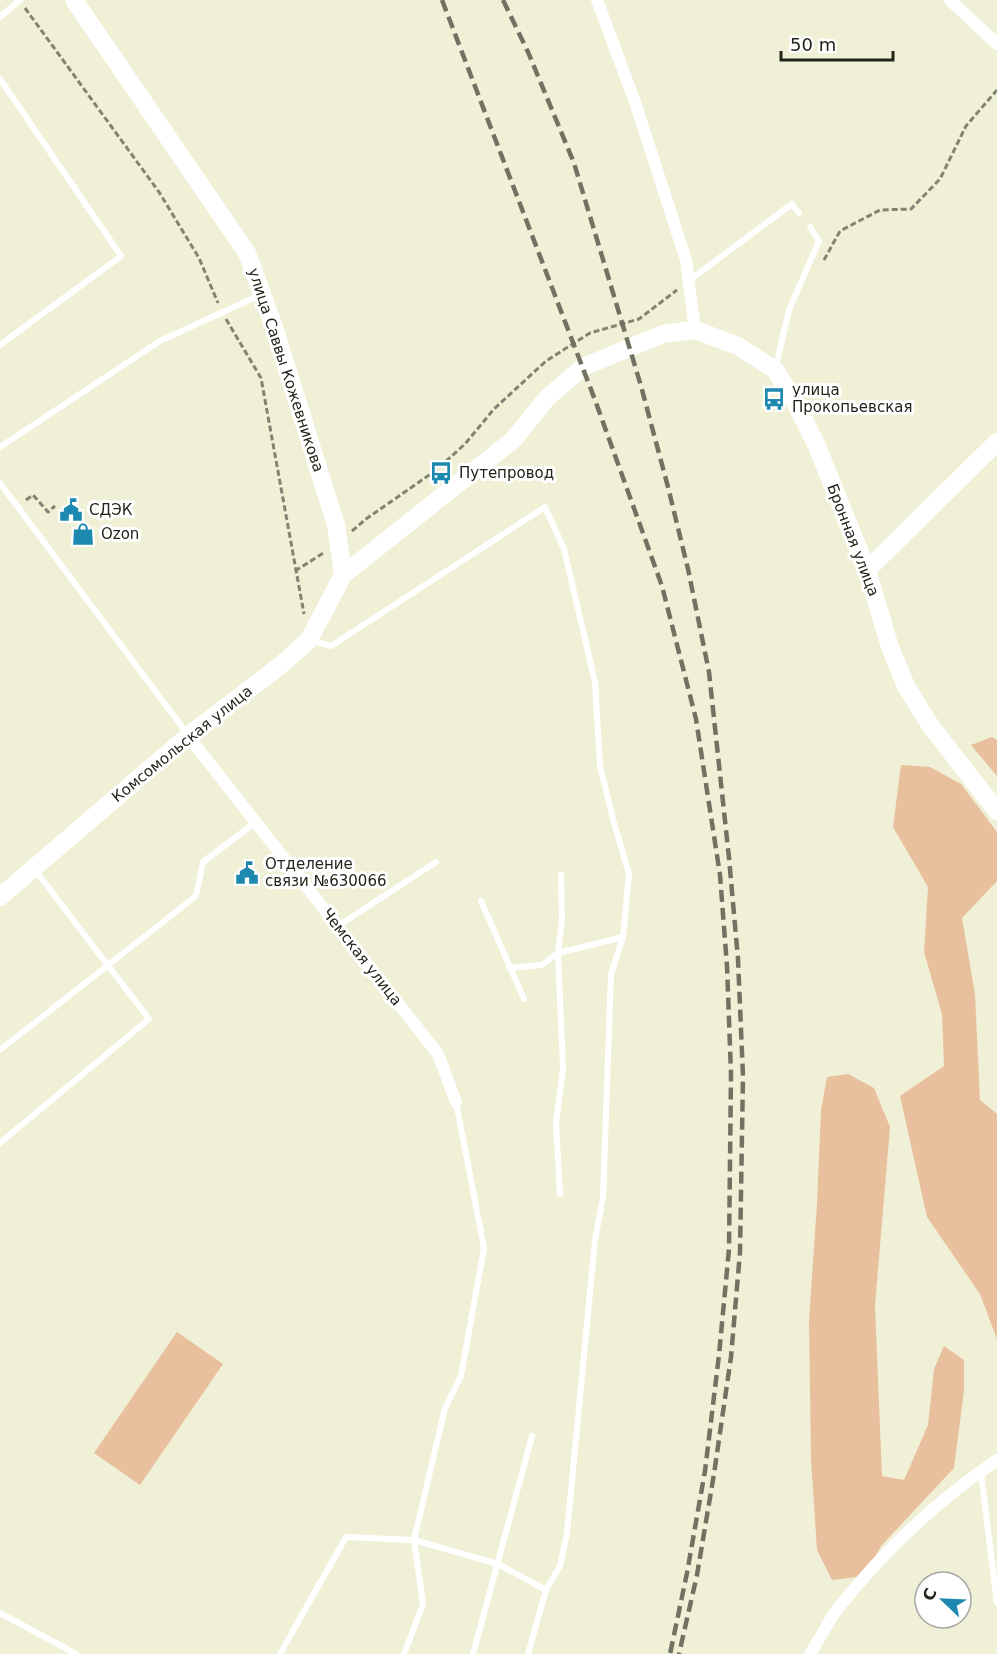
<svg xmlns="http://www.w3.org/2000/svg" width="997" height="1654" font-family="'DejaVu Sans',sans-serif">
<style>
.green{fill:#e9c09d}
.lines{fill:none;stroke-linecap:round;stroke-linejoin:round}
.path{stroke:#828372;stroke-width:3;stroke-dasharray:6 3;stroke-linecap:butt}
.lane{stroke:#fff;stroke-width:6}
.street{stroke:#fff;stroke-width:12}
.secondary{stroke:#fff;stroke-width:18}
.rail{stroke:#717262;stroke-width:4.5;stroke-dasharray:12 6;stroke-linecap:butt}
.labels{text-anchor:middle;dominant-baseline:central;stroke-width:6;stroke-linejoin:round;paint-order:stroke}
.street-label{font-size:15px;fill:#23241a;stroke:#fff}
.poi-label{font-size:15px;fill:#23241a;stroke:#fff;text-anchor:start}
</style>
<rect width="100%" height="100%" fill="#eff0d6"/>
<g class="green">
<path d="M992 737 997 740V776L971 745Z"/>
<path d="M901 765 930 767 961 784 997 832V881L962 918 975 994 980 1100 997 1114V1339L980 1294 927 1217 900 1096 944 1066 942 1014 924 952 928 887 893 827Z"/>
<path d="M848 1074 874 1088 890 1127 875 1306 882 1476 904 1480 928 1425 934 1369 944 1346 964 1360V1391L954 1468 881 1546 865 1576 832 1580 817 1550 811 1459 809 1321 817 1203 821 1110 827 1077Z"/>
<path d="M177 1332 223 1364 140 1485 94 1453Z"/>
</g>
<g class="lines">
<g class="path">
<path d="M25 8 159 192 199 258 218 303"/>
<path d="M824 260 840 231 880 210 911 209 940 179 966 126 997 90"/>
<path d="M226 319 261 378 304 614"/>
<path d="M26 500 33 495 48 512 55 506"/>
<path d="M352 531 366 519 435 471 465 444 494 409 546 361 590 333 639 319 677 290"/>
<path d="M295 571 325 552"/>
</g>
<g class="lane">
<path d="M0 17 20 0"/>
<path d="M0 79 121 256 0 345"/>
<path d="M690 280 792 204 799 213"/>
<path d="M776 366 789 310 819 241 810 227"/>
<path d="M0 447 160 341 260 295"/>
<path d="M0 483 188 735"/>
<path d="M313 641 331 646 545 507 564 549 595 682 600 766 614 823 629 874 623 937 611 974 603 1197 595 1240 567 1533 560 1566 546 1590 528 1654"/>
<path d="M481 901 524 999"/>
<path d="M338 926 436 862"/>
<path d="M509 968 542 965 558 953 623 937"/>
<path d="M0 1050 196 896 203 862 256 822"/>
<path d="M0 1143 149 1019 35 870"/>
<path d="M560 1194 556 1124 563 1068 558 953 562 920 561 875"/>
<path d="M981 1473 997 1603"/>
<path d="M0 1613 76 1654"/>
<path d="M280 1654 346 1537 414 1540 498 1564 546 1590"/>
<path d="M404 1654 423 1604 414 1540 445 1408 461 1376 484 1248 456 1102"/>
<path d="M473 1654 532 1436"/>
</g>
<g class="street">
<path d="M597 0 635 102 686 260 695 330"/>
<path d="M950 0 997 44"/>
<path d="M188 736 438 1054 456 1102"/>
<path d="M810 1654C820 1639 828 1621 839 1607 884 1551 938 1500 997 1460"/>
</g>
<g class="secondary">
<path d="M74 0 247 253 273 324 336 525 343 575"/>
<path d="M867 570 997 442"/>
<path d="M0 897 188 736 281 665 309 640 343 575 513 440 547 398 583 367 663 334 695 330 738 346 775 370 795 402 816 444 867 570 890 647 906 686 930 725 997 811"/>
</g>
<g class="rail">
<path d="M442 0 595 400 662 586 696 719 720 875 727 966 731 1074 729 1249 719 1355 705 1471 687 1573 670 1654"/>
<path d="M503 0 528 52 574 163 641 386 668 487 688 569 709 672 729 858 738 959 743 1076 740 1252 731 1357 714 1474 697 1575 679 1654"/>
</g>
</g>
<defs>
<g id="bus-bare" transform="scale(1.8)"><path d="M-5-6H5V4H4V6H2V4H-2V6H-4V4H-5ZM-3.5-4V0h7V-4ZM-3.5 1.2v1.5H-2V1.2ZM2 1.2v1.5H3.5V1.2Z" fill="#1d89b0" stroke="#fff" stroke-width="2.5" paint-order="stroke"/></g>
<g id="civic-bare" transform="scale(1.8)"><path d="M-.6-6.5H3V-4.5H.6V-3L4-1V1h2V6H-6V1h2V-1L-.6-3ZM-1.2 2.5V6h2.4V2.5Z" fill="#1d89b0" stroke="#fff" stroke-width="2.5" paint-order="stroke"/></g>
<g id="shop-bare" transform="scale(1.8)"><path d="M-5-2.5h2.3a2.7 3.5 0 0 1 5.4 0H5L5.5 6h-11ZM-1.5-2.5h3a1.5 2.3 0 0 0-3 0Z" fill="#1d89b0" stroke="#fff" stroke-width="2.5" paint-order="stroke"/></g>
</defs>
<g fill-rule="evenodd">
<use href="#bus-bare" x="774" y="399"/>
<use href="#bus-bare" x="441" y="473"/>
<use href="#civic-bare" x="71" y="510"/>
<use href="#shop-bare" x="83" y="534"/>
<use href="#civic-bare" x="247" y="873"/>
</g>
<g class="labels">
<g class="street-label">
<text transform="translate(286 370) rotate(72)">улица Саввы Кожевникова</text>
<text transform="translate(853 540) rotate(69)">Бронная улица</text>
<text transform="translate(182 744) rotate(-39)">Комсомольская улица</text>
<text transform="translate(362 957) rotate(52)">Чемская улица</text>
</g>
<g class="poi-label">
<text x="792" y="390">улица<tspan x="792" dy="17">Прокопьевская</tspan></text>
<text x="459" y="473">Путепровод</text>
<text x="89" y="510">СДЭК</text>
<text x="101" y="534">Ozon</text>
<text x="265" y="864">Отделение<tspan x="265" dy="17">связи №630066</tspan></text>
</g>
</g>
<g transform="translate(943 1600) rotate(293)"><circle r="28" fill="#ffffff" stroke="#a7a7a3" stroke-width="1.5"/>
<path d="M0-4.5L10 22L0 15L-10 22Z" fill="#1d89b0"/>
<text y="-9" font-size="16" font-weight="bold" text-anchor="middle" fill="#23241a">С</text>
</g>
<path d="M781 51v9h112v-9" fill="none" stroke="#23241a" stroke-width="3"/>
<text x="790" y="51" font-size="18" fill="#23241a" stroke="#ffffff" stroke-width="4.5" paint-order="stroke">50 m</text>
</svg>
